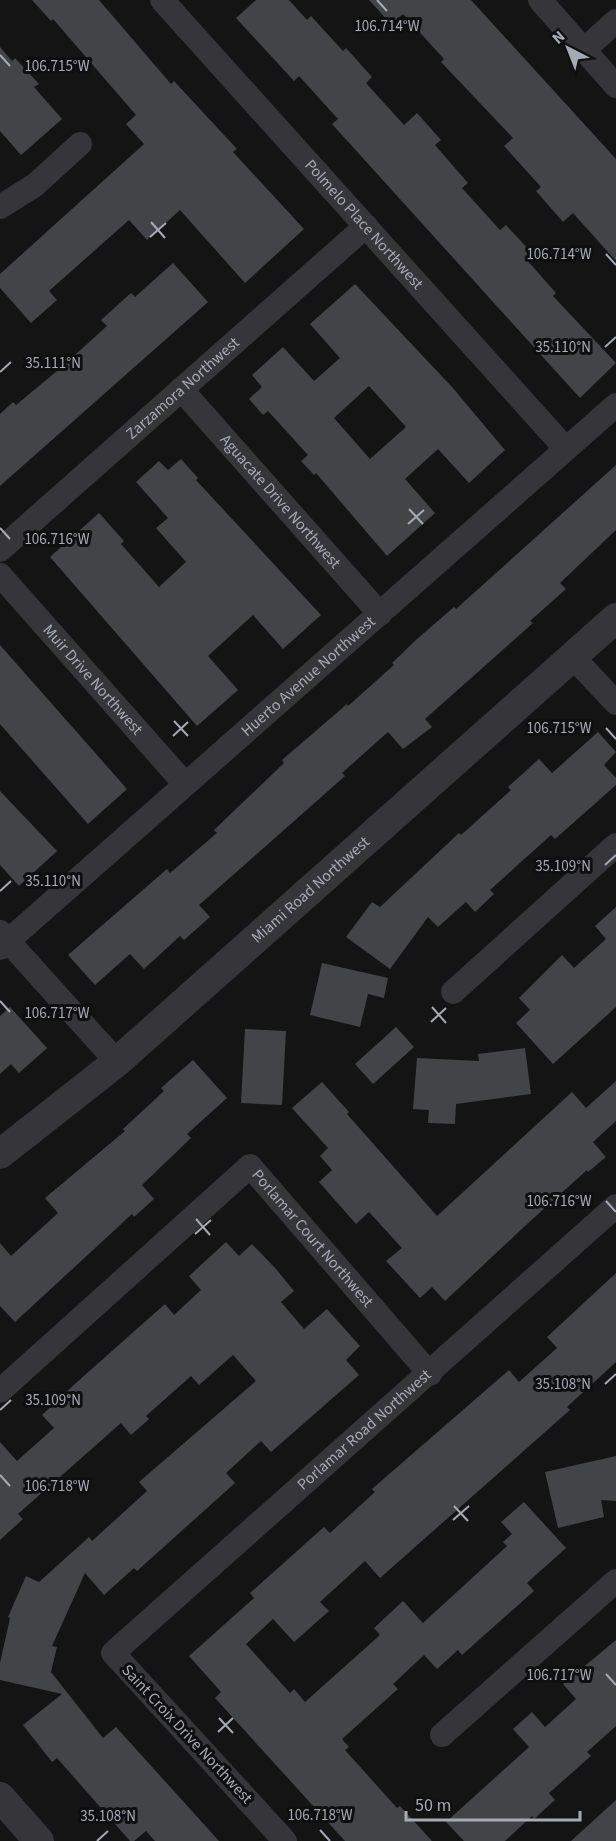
<svg xmlns="http://www.w3.org/2000/svg" width="616" height="1841" font-family="'Source Sans 3',sans-serif">
<style>
.building{fill:#434448;fill-rule:evenodd}
.lines{fill:none;stroke-linecap:round;stroke-linejoin:round}
.minor{stroke:#35353a;stroke-width:24}
.tertiary{stroke:#35353a;stroke-width:30}
.ticks{fill:none;stroke:#a6aab5;stroke-width:2}
.labels{text-anchor:middle;dominant-baseline:central;stroke-width:6;stroke-linejoin:round;paint-order:stroke}
.street-label{font-size:16px;fill:#a6aab5;stroke:#0f0f10}
.ticks-label{font-size:15px;text-anchor:middle;fill:#a6aab5;stroke:#0f0f10;stroke-width:6;stroke-linejoin:round;paint-order:stroke}
</style>
<rect width="100%" height="100%" fill="#141415"/>
<g class="building">
<path d="M32 0H99L171 84 174 81 237 149 233 152 304 229 245 283 180 210 147 240 129 220 49 291 57 300 31 323 0 288V274L144 144 126 124 136 115 53 19 51 21Z"/>
<path d="M256 0H289L307 20 311 16 343 51 346 48 372 77 366 83 404 125 417 113 441 140 435 145 468 183 462 188 500 230 506 225 531 252 525 258 556 293 553 296 616 363 580 398 332 124 338 119 299 76 294 81 236 18Z"/>
<path d="M369 0H471L616 159V261L573 213 563 222 536 191 541 187 504 146 513 138 441 62 444 59 403 14 391 24Z"/>
<path d="M0 47 12 61 15 58 39 84 34 87 62 119 21 155 0 131Z"/>
<path d="M173 263 208 302 0 486V414L13 402 16 405 57 371 107 326 101 320 131 293 135 297Z"/>
<path d="M355 284 452 387 505 450 469 483 438 449 405 479 435 513 387 556 316 473 314 475 301 461 308 455 268 411 263 415 249 399 262 387 252 375 283 347 314 381 340 358 310 324ZM369 386 406 427 370 459 334 418Z"/>
<path d="M181 459 198 478 196 480 321 615 283 649 253 615 208 656 238 690 197 726 50 557 99 513 124 541 121 544 159 587 186 562 156 528 168 518 136 482 159 461 168 470Z"/>
<path d="M616 465V530L560 583 566 589 530 621 533 623 425 719 432 727 403 749 388 732 342 773 345 776 199 905 210 917 184 940 180 936 144 969 130 954 95 985 68 955 167 869 170 873 217 833 214 830 284 763 282 760 347 704 348 706 394 665 392 663 417 639 454 607 456 609Z"/>
<path d="M0 645 127 789 88 824 0 724Z"/>
<path d="M598 732 616 752 604 765 616 778V785L555 839 551 835 490 890 494 894 475 912 466 902 438 927 428 917 390 969 346 937 372 902 380 907 459 833 461 835 511 790 508 787 539 759 552 773Z"/>
<path d="M0 791 57 851 19 886 0 865Z"/>
<path d="M616 907V1007L553 1064 516 1023 530 1010 519 998 562 955 574 968 606 939 595 926Z"/>
<path d="M322 963 388 978 384 998 368 994 360 1027 310 1015Z"/>
<path d="M10 1007 47 1048 19 1073 11 1064 0 1074V1016Z"/>
<path d="M396 1027 414 1047 373 1084 355 1064Z"/>
<path d="M245 1029 286 1031 282 1105 241 1103Z"/>
<path d="M525 1048 531 1094 456 1104 455 1124 428 1123 429 1110 413 1109 417 1058 479 1061 478 1054Z"/>
<path d="M193 1060 227 1098 187 1134 191 1138 142 1185 154 1199 134 1217 132 1214 15 1322 0 1306V1243L11 1256 58 1213 45 1198 125 1131 123 1129 164 1091 161 1088Z"/>
<path d="M616 1081V1121L593 1142 606 1157 588 1172 587 1170 526 1225 445 1301 432 1287 420 1298 386 1261 402 1248 369 1212 356 1224 319 1182 332 1170 320 1156 328 1148 292 1108 322 1082 349 1112 347 1114 437 1216 572 1092 586 1108Z"/>
<path d="M226 1242 239 1256 252 1244 276 1269 294 1291 281 1302 304 1329 327 1309 360 1346 346 1360 359 1375 271 1452 261 1441 226 1473 235 1483 137 1571 134 1568 104 1595 85 1573 52 1646 57 1647 51 1672 103 1738 116 1727 219 1841H155L146 1831 134 1841H130L57 1758 52 1762 23 1725 62 1694 0 1680V1663L10 1618 8 1617 26 1576 39 1582 89 1537 92 1541 147 1491 139 1482 256 1381 233 1355 199 1385 191 1376 146 1416 149 1419 131 1435 121 1423 18 1514 23 1519 0 1540V1442L17 1461 54 1428 42 1415 77 1382 165 1304 174 1315 201 1290 189 1276Z"/>
<path d="M616 1273V1362L567 1407 570 1410 380 1578 365 1561 320 1602 329 1611 294 1642 273 1619 246 1644 290 1693 294 1689 305 1702 380 1635 374 1628 403 1601 423 1623 507 1546 503 1542 512 1534 501 1522 524 1502 566 1548 527 1583 534 1591 462 1655 458 1650 437 1669 424 1655 393 1684 398 1689 342 1739 349 1747 345 1750 397 1808 400 1806 432 1841H345L215 1698 221 1692 189 1656 254 1598 250 1593 324 1527 330 1533 375 1492 372 1489 509 1370 519 1382 557 1348 547 1337Z"/>
<path d="M616 1456V1501L601 1500 604 1517 558 1528 545 1472Z"/>
<path d="M616 1640V1726L587 1752 591 1756 549 1793 555 1800 534 1819 532 1816 505 1841H464L446 1822 529 1747 513 1729 532 1712 545 1727 576 1699 563 1684Z"/>
<path d="M616 1800V1841H571Z"/>
</g>
<g class="lines">
<g class="minor">
<path id="s1" d="M162 0 566 449"/>
<path d="M540 0 616 86"/>
<path d="M584 50 616 21"/>
<path d="M0 207 35 185 80 144"/>
<path id="s2" d="M181 389 380 614"/>
<path id="s3" d="M0 550 366 226"/>
<path id="s4" d="M0 575 185 784"/>
<path d="M573 657 616 703"/>
<path d="M0 932 117 1062"/>
<path id="s5" d="M0 948 616 405"/>
<path d="M453 992 616 845"/>
<path id="s6" d="M0 1391 250 1166 430 1374"/>
<path d="M442 1735 616 1581"/>
<path id="s7" d="M285 1841 113 1653 616 1206"/>
</g>
<g class="tertiary">
<path id="s8" d="M0 1154 117 1062 616 618"/>
<path d="M0 1797 39 1841"/>
</g>
</g>
<path class="ticks" d="M377 0 387 11M0 55 10 66M151 222 165 238M150 237 166 223M606 254 616 265M605 347 616 337M0 372 11 362M409 509 423 524M408 524 424 510M0 528 10 539M174 721 188 736M606 728 616 739M173 736 188 722M605 865 616 855M0 891 11 881M0 1001 10 1012M432 1007 446 1023M431 1022 446 1008M606 1201 616 1212M196 1219 210 1235M195 1234 211 1220M605 1384 616 1374M0 1410 11 1400M0 1475 10 1486M454 1506 468 1521M453 1520 469 1506M606 1674 616 1685M219 1718 233 1733M218 1732 233 1718M320 1830 330 1841M97 1841 108 1831"/>
<g class="labels">
<g class="street-label">
<text stroke="none"><textPath href="#s1" startOffset="302">Polmelo Place Northwest</textPath></text>
<text stroke="none"><textPath href="#s3" startOffset="244">Zarzamora Northwest</textPath></text>
<text stroke="none"><textPath href="#s2" startOffset="150">Aguacate Drive Northwest</textPath></text>
<text stroke="none"><textPath href="#s5" startOffset="411">Huerto Avenue Northwest</textPath></text>
<text stroke="none"><textPath href="#s4" startOffset="140">Muir Drive Northwest</textPath></text>
<text stroke="none"><textPath href="#s8" startOffset="408">Miami Road Northwest</textPath></text>
<text stroke="none"><textPath href="#s6" startOffset="432">Porlamar Court Northwest</textPath></text>
<text stroke="none"><textPath href="#s7" startOffset="591">Porlamar Road Northwest</textPath></text>
<text transform="translate(187 1734) rotate(47)">Saint Croix Drive Northwest</text>
</g>
</g>
<g class="ticks-label">
<text x="387" y="31">106.714°W</text>
<text x="57" y="71">106.715°W</text>
<text x="559" y="259">106.714°W</text>
<text x="563" y="352">35.110°N</text>
<text x="53" y="368">35.111°N</text>
<text x="57" y="544">106.716°W</text>
<text x="559" y="733">106.715°W</text>
<text x="563" y="871">35.109°N</text>
<text x="53" y="886">35.110°N</text>
<text x="57" y="1018">106.717°W</text>
<text x="559" y="1206">106.716°W</text>
<text x="563" y="1389">35.108°N</text>
<text x="53" y="1405">35.109°N</text>
<text x="57" y="1491">106.718°W</text>
<text x="559" y="1680">106.717°W</text>
<text x="320" y="1820">106.718°W</text>
<text x="108" y="1821">35.108°N</text>
</g>
<g transform="translate(568 48) rotate(318)" stroke="#0f0f10" stroke-width="4.5" paint-order="stroke">
<path d="M0-4.5L10 22L0 15L-10 22Z" fill="#a6aab5"/>
<text y="-9" font-size="16" font-weight="bold" text-anchor="middle" fill="#a6aab5">N</text>
</g>
<path d="M406 1811v9h174v-9" fill="none" stroke="#a6aab5" stroke-width="3"/>
<text x="415" y="1811" font-size="18" fill="#a6aab5" stroke="#0f0f10" stroke-width="4.5" paint-order="stroke">50 m</text>
</svg>
